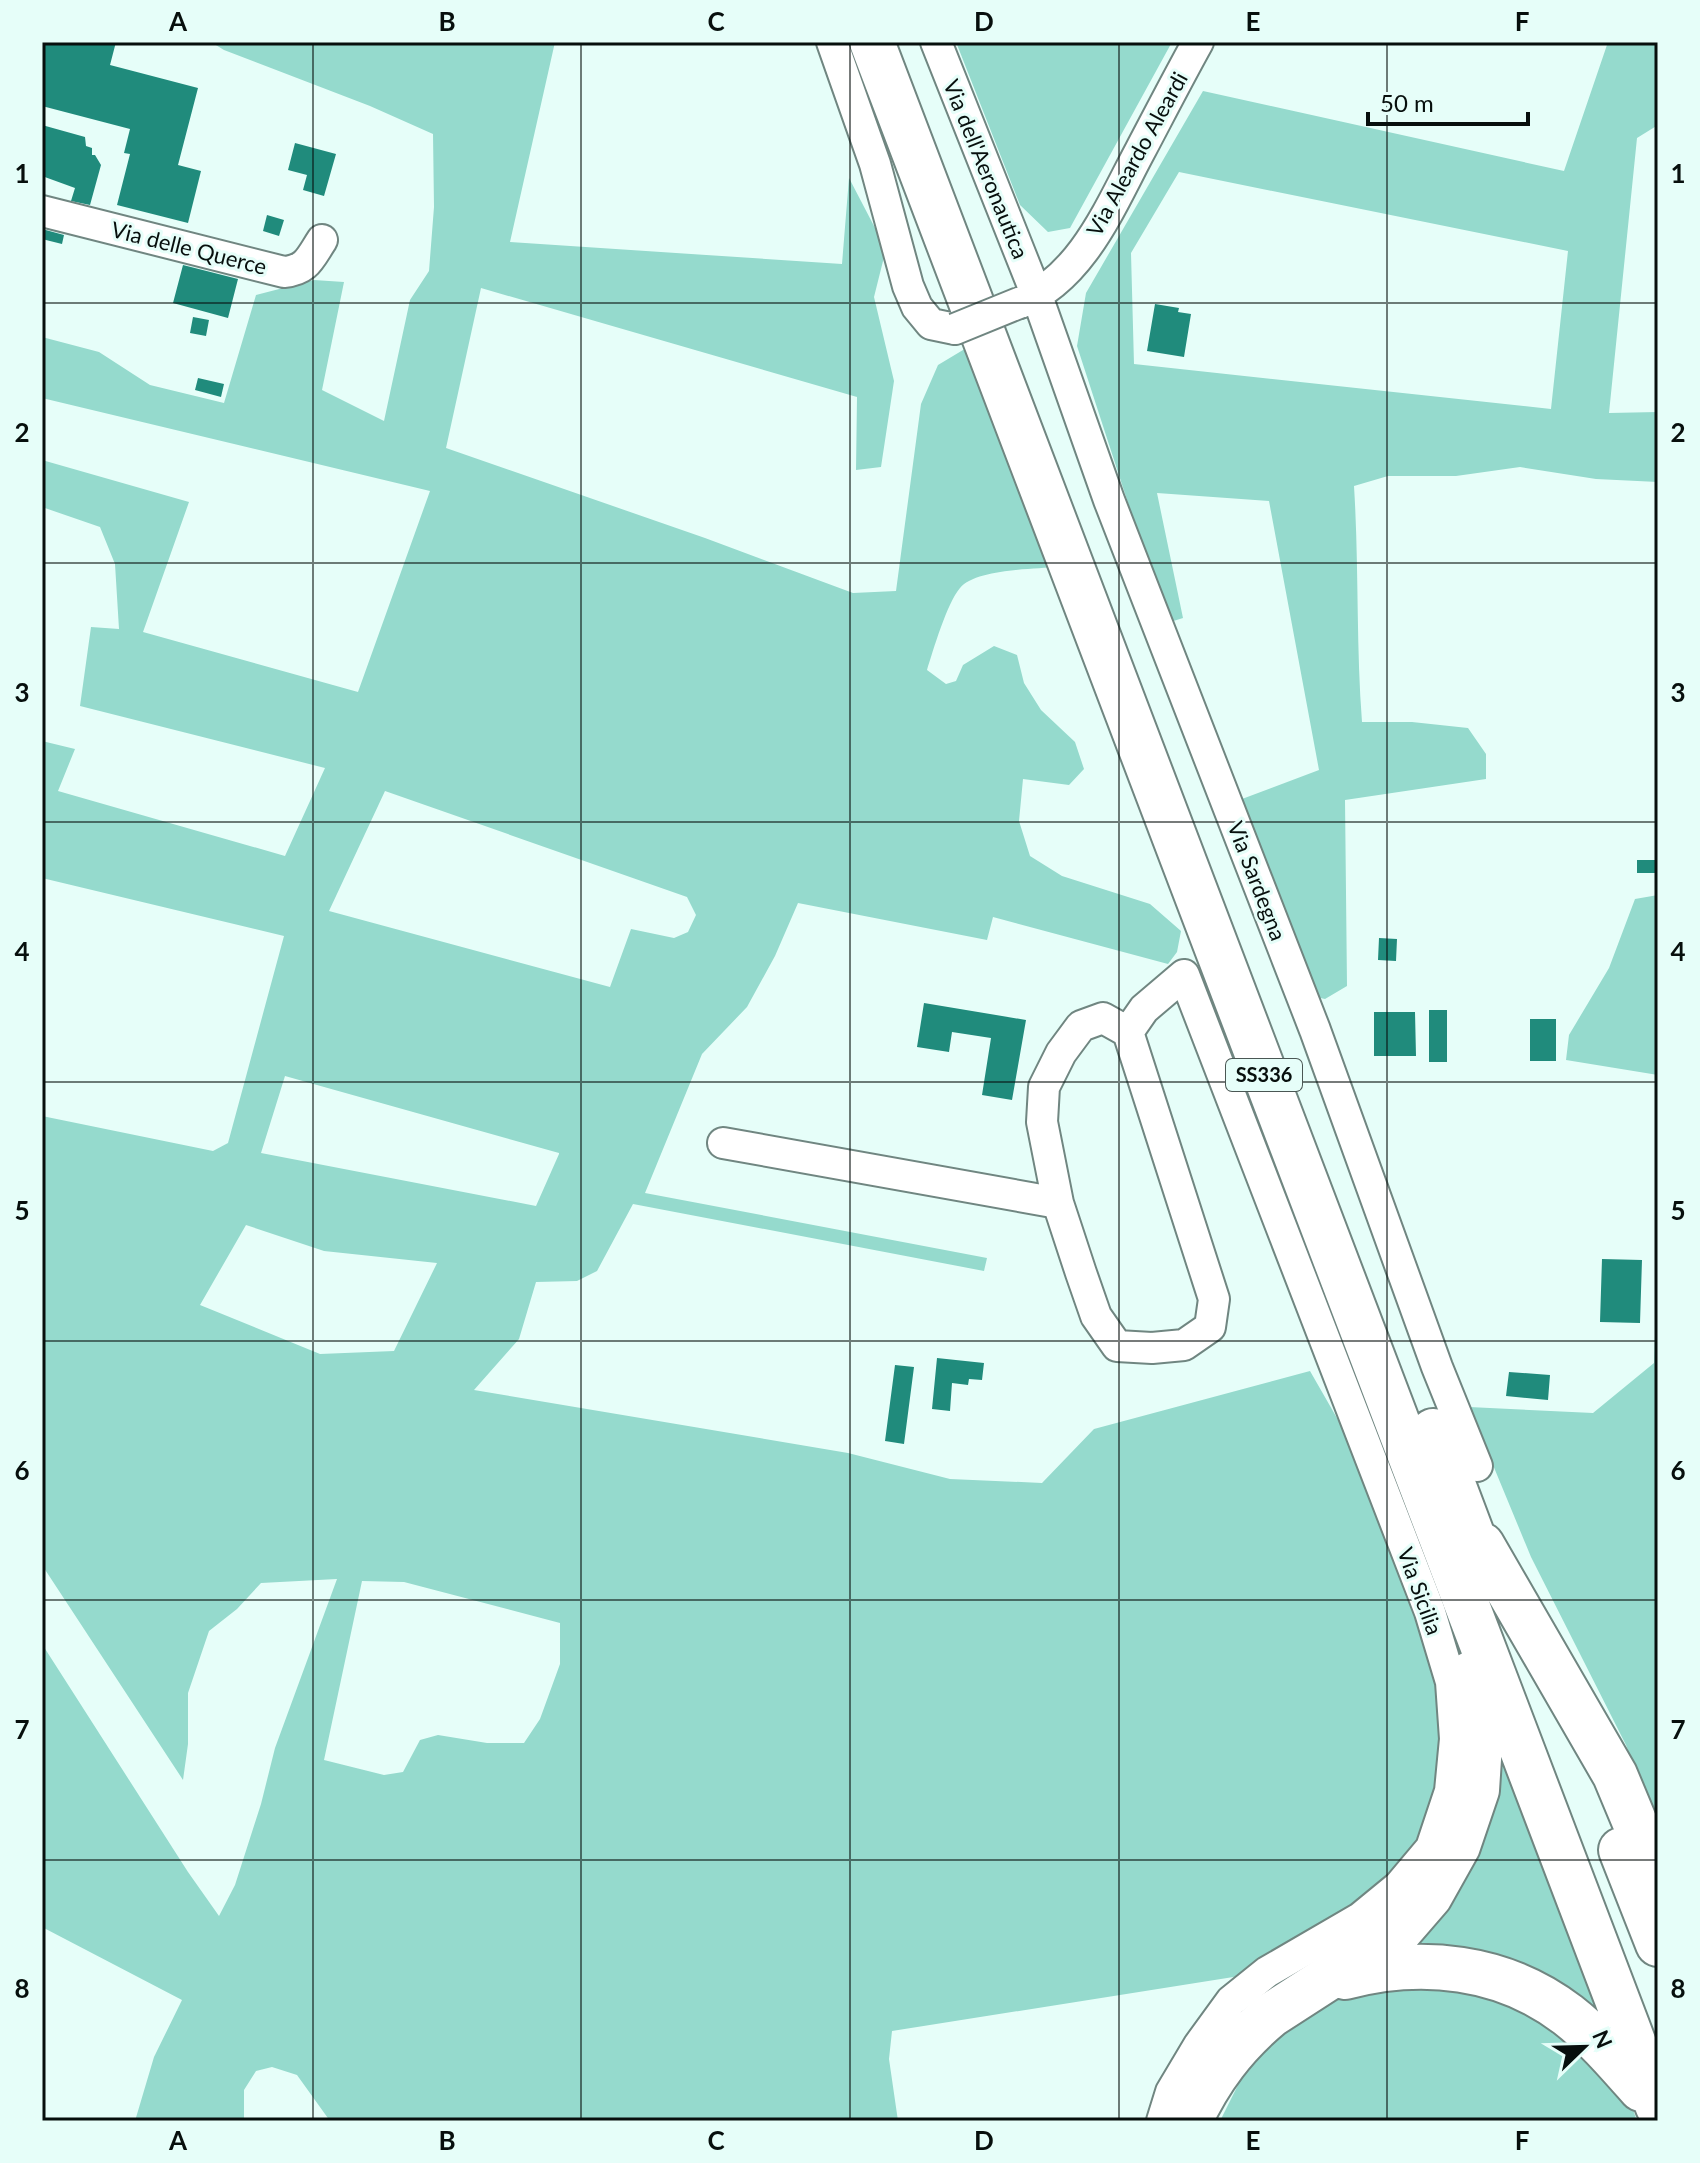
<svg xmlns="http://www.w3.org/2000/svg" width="1700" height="2163" font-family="Lato,sans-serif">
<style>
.green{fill:#95dacd;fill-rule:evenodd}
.building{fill:#208b7c}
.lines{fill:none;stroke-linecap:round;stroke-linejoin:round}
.minor-casing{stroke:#708681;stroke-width:34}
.highway-casing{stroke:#708681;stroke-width:48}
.minor{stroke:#fff;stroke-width:30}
.highway{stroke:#fff;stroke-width:44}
.minor-bridge-casing{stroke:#708681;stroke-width:34;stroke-linecap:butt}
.minor-bridge{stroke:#fff;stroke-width:30}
.grid{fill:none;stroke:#070f0d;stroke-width:2;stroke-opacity:0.55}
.labels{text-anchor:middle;stroke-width:6;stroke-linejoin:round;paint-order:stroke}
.shield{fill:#e6fef9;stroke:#4a5754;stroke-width:2}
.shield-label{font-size:20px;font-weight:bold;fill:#070f0d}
.street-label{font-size:22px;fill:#070f0d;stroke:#e6fef9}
.neatline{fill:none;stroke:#070f0d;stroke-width:3}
.grid-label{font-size:26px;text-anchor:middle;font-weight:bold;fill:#070f0d}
</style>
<rect width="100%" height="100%" fill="#e6fef9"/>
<path class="green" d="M 211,42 L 555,42 L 510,242 L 842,264 L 849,178 L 886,249 L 874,297 L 894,381 L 881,467 L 856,470 L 857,397 L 481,288 L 446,448 L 705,538 L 853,593 L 896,591 L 921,404 L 938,365 L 968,347 L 1057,567 C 1034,569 975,569 960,588 C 947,603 933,651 927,670 L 946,684 L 956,681 L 963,665 L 994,646 L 1017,655 L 1024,683 L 1041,710 L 1075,742 L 1084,769 L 1069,785 L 1023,779 L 1019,821 L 1030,856 L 1062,876 L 1150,904 L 1181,931 L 1177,952 L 1168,964 L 993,917 L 987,940 L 798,903 L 775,956 L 747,1007 L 702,1054 L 645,1193 L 987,1258 L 984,1271 L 633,1204 L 597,1271 L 577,1281 L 536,1282 L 519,1339 L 474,1390 L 848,1453 L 950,1479 L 1042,1483 L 1094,1429 L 1310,1371 L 1357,1453 L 1437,1675 L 1442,1712 L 1437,1791 L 1413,1847 L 1387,1882 L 1354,1910 L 1246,1975 L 892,2031 L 889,2059 L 898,2121 L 330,2121 L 297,2075 L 272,2067 L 256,2071 L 244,2090 L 244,2121 L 135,2121 L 154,2057 L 182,2000 L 42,1927 L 42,1644 L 188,1872 L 219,1916 L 235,1885 L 261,1804 L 275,1748 L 337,1579 L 261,1583 L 237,1609 L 209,1631 L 188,1693 L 188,1744 L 183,1780 L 42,1565 L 42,1116 L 213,1151 L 228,1143 L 284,936 L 42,878 L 42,741 L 75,749 L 58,791 L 285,856 L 325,768 L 80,706 L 91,627 L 119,629 L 115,564 L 100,527 L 42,507 L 42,460 L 189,502 L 143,632 L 358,692 L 430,491 L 42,398 L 42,337 L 99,352 L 150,385 L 224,403 L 256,295 L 314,280 L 344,282 L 322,390 L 384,421 L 410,300 L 429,271 L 434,207 L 433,134 L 370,106 L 224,50 ZM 385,791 L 687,897 L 696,915 L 688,932 L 674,938 L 631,929 L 610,987 L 329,911 ZM 285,1076 L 559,1153 L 559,1154 L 536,1206 L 261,1153 ZM 246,1225 L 324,1251 L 437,1263 L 394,1351 L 320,1354 L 200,1305 ZM 362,1581 L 404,1582 L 560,1623 L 560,1664 L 540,1719 L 524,1743 L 487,1743 L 438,1735 L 420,1740 L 403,1772 L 384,1775 L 324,1760 Z
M 956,42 L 1172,42 L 1070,228 L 1048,232 L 1020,205 Z
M 1608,42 L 1658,42 L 1658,125 L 1637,138 L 1609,413 L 1658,412 L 1658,482 L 1596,479 L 1520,467 L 1456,476 L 1388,476 L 1354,486 C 1359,565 1356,643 1362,722 L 1412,722 L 1468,728 L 1486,754 L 1486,779 L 1345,800 L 1347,986 L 1325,999 L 1298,993 L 1226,805 L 1319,770 L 1269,501 L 1157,493 L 1183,618 L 1167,623 L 1077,346 L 1086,293 L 1203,91 L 1564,171 ZM 1179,172 L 1568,251 L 1551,409 L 1134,364 L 1131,253 Z
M 1658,895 L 1658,1075 L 1566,1060 L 1569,1035 L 1609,968 L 1635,899 Z
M 1658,1255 L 1658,1829 L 1626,1745 L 1531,1557 L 1469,1407 L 1593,1413 L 1654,1363 Z
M 1497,1737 L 1608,2027 L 1413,1953 Z
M 1463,1980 L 1560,2022 L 1631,2104 L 1637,2121 L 1220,2121 L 1250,2061 L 1299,2015 L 1359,1987 Z"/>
<path class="building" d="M 42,42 L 116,42 L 110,65 L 198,88 L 178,165 L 201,171 L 188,223 L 117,205 L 130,154 L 124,153 L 130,129 L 42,106 Z
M 42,125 L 85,137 L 86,146 L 92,148 L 92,155 L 95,155 L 101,165 L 90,205 L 71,201 L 75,188 L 42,176 Z
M 295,143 L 336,154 L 324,196 L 303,190 L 307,175 L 288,170 Z
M 267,215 L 284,220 L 279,236 L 263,231 Z
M 42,229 L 64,235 L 62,244 L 42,239 Z
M 183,265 L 238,279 L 228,318 L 173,303 Z
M 1155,304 L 1179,308 L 1178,312 L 1191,314 L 1184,357 L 1147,351 Z
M 193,317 L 209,320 L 206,336 L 190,333 Z
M 198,378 L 224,384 L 221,397 L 195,390 Z
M 1637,860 L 1658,860 L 1658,873 L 1637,873 Z
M 1379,938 L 1397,939 L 1396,961 L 1378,960 Z
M 924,1003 L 1026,1020 L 1012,1100 L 982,1095 L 991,1038 L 952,1032 L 949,1052 L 917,1047 Z
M 1429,1010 L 1447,1010 L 1447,1062 L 1429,1062 Z
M 1374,1012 L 1415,1012 L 1416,1056 L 1374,1056 Z
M 1530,1019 L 1556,1019 L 1556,1061 L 1530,1061 Z
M 1602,1259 L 1642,1260 L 1640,1323 L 1600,1322 Z
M 937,1358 L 984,1363 L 982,1380 L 969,1379 L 968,1385 L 952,1383 L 950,1411 L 932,1409 Z
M 895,1365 L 914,1367 L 904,1444 L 885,1441 Z
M 1509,1372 L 1550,1375 L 1548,1400 L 1506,1396 Z"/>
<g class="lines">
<defs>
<path id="minor" d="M 832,42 L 875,164 L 908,286 L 917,307 L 931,324 L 955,329
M 936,42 L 1037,296 L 1109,500 L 1315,1030 L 1437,1367 L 1477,1466
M 42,211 L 284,272 C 307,270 310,258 322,240
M 1020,303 C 1082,278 1110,207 1140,151 C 1159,115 1178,78 1198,42
M 1103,1018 L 1128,1032 L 1214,1299 L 1210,1327 L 1184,1345 L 1152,1348 L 1117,1346 L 1096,1316 L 1081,1273 L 1058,1203 L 1042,1122 L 1044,1087 L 1061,1053 L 1081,1026 Z
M 1128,1032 L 1144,1009 L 1184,975 L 1430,1612 L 1451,1682 L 1455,1739 L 1450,1791 L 1431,1848 L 1399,1886 L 1360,1918 L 1267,1972 L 1231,2001 L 1199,2045 L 1171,2092 L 1162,2121
M 723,1143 L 1058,1203"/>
<path id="highway" d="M 872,42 L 1658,2107
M 1433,1431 L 1488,1577
M 1482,1545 L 1615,1775 L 1658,1878
M 1621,1850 L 1658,1944
M 1345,1977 C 1421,1957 1503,1965 1568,2015 C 1595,2036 1618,2063 1641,2089
M 1190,2121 C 1210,2078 1235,2045 1271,2015 L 1398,1933 L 1430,1896 L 1458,1846 L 1477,1790 L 1481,1728 L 1470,1674"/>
</defs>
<use href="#minor" class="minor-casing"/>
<use href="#highway" class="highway-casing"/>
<use href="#minor" class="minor"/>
<use href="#highway" class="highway"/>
<defs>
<path id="minor-bridge" d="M 955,329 L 1019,303"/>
</defs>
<use href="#minor-bridge" class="minor-bridge-casing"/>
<use href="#minor-bridge" class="minor-bridge"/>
</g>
<path class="grid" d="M 313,42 L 313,2121M 581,42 L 581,2121M 850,42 L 850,2121M 1119,42 L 1119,2121M 1387,42 L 1387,2121M 42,303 L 1658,303M 42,563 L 1658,563M 42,822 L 1658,822M 42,1082 L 1658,1082M 42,1341 L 1658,1341M 42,1600 L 1658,1600M 42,1860 L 1658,1860"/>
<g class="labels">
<rect class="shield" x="1226" y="1059" width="76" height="32" rx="6"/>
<g class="shield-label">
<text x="1264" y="1082">SS336</text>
</g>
<g class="street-label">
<text transform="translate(1137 154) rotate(-61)" y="8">Via Aleardo Aleardi</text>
<text transform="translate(986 169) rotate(68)" y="8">Via dell'Aeronautica</text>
<text transform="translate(189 248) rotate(14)" y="8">Via delle Querce</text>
<text transform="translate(1257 881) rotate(69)" y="8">Via Sardegna</text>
<text transform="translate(1420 1591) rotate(70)" y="8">Via Sicilia</text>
</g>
</g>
<rect width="1700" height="2163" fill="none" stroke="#e6fef9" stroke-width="88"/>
<g transform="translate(1584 2047) rotate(67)" stroke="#e6fef9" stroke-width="6" paint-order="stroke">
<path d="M0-6L14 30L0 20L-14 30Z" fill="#070f0d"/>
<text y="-12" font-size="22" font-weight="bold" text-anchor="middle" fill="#070f0d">N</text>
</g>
<path d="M1368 112v12h160v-12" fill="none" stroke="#070f0d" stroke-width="4"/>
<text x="1380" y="112" font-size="24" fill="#070f0d" stroke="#e6fef9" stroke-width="6" paint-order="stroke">50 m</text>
<rect x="44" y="44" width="1612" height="2075" class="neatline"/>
<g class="grid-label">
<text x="178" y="31">A</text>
<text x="447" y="31">B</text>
<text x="716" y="31">C</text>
<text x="984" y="31">D</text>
<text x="1253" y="31">E</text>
<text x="1522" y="31">F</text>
<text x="22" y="183">1</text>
<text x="1678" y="183">1</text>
<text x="22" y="442">2</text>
<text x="1678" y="442">2</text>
<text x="22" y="702">3</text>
<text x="1678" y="702">3</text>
<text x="22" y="961">4</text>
<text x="1678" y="961">4</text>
<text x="22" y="1220">5</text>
<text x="1678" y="1220">5</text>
<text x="22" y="1480">6</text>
<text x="1678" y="1480">6</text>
<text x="22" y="1739">7</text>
<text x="1678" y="1739">7</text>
<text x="22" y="1998">8</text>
<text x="1678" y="1998">8</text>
<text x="178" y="2150">A</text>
<text x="447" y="2150">B</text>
<text x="716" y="2150">C</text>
<text x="984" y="2150">D</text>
<text x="1253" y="2150">E</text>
<text x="1522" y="2150">F</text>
</g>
</svg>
